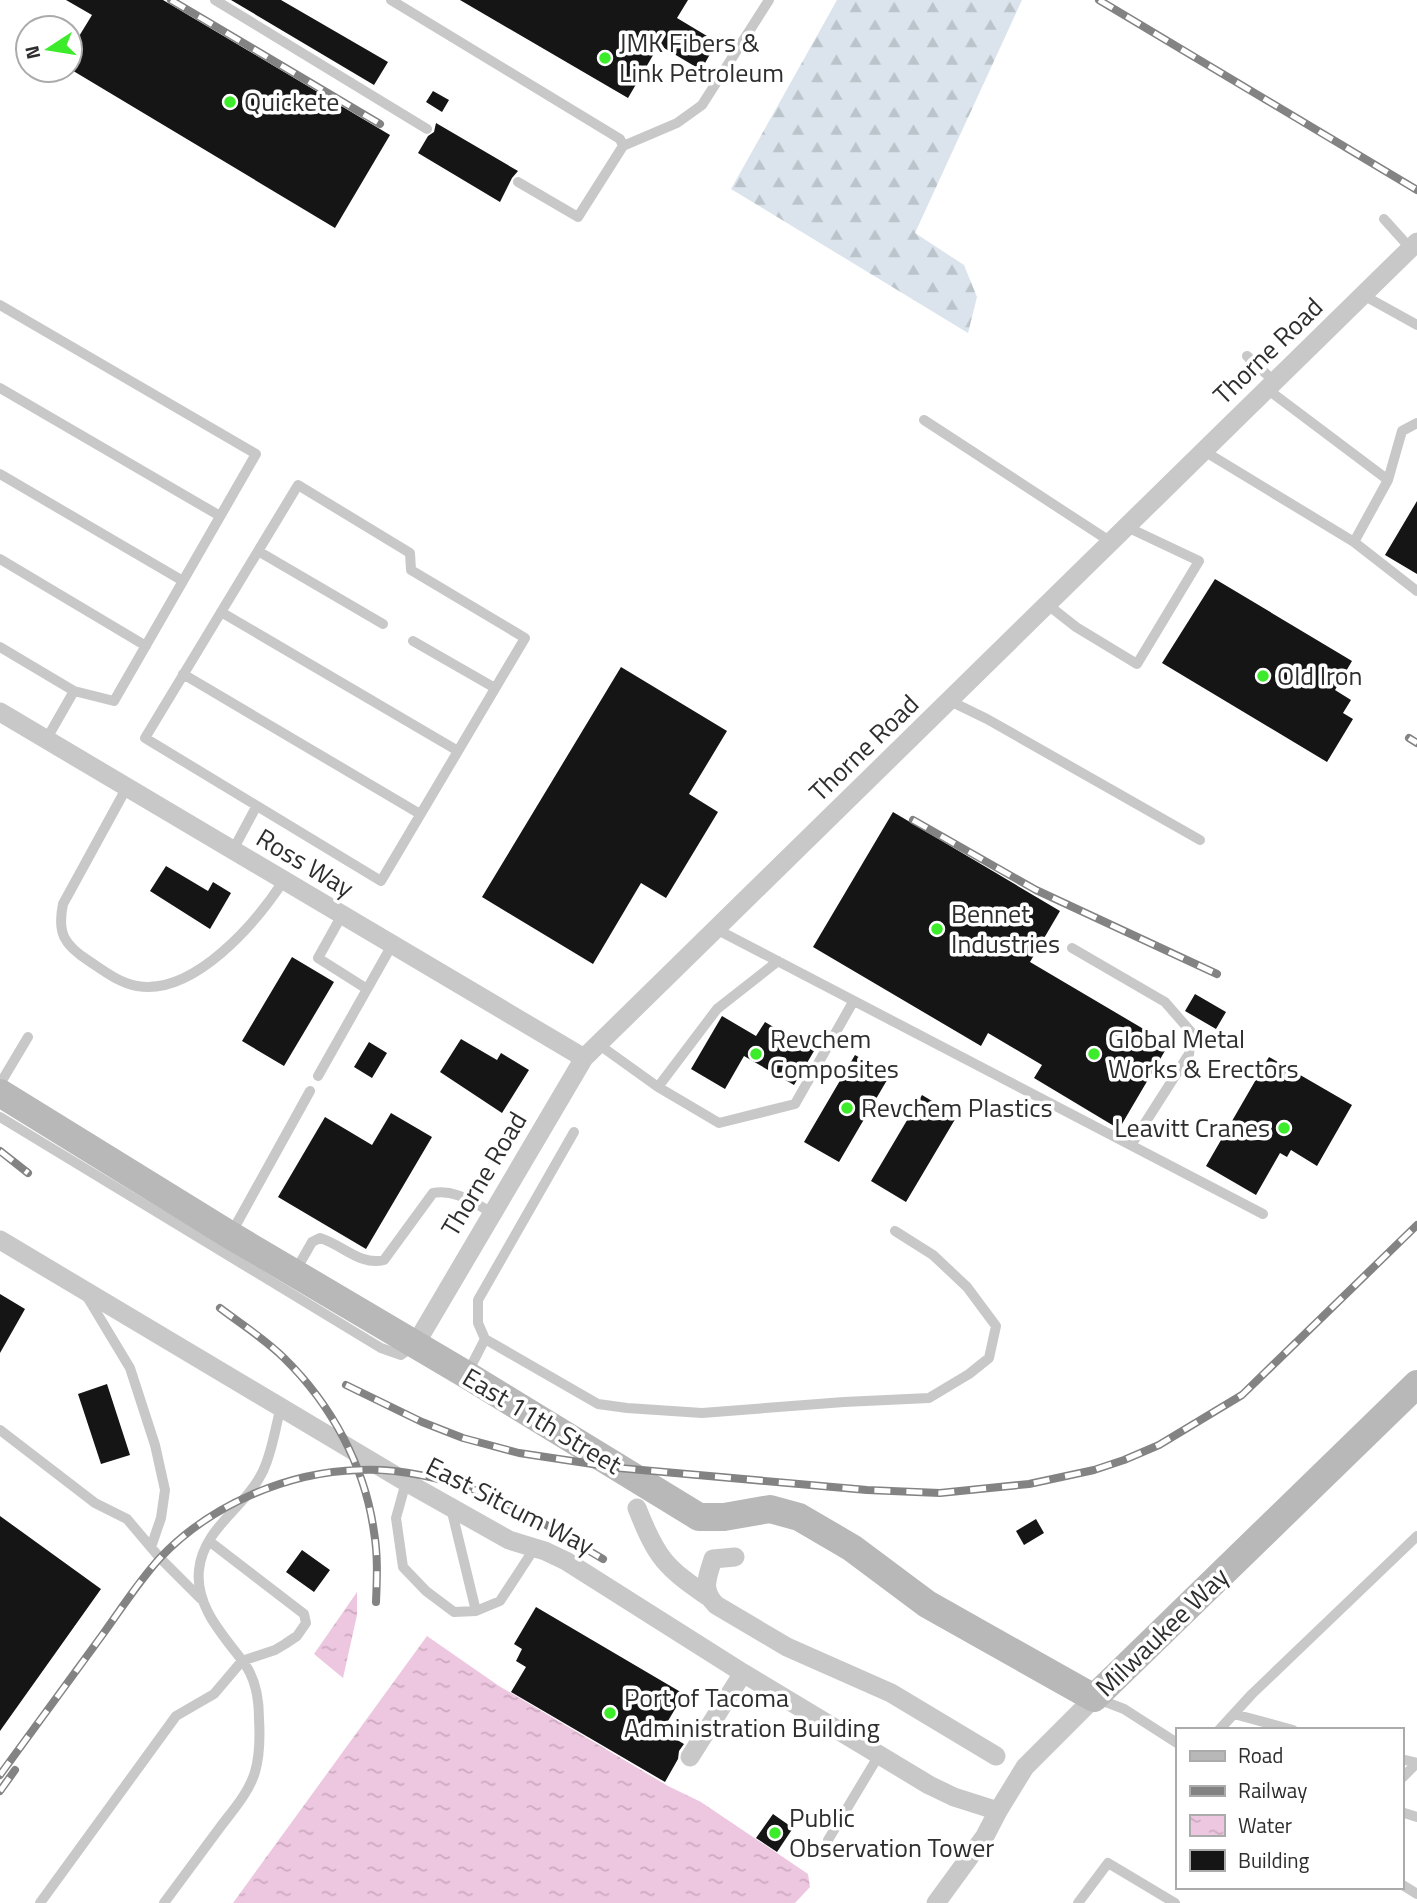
<svg xmlns="http://www.w3.org/2000/svg" width="1417" height="1903" font-family="'Titillium Web',sans-serif">
<style>
.forest{fill:url(#forest-firs)}
.water{fill:url(#water-ripples)}
.building{fill:#151515}
.lines{fill:none;stroke-linecap:round;stroke-linejoin:round}
.lane{stroke:#c8c8c8;stroke-width:10}
.street{stroke:#c8c8c8;stroke-width:19}
.secondary{stroke:#b8b8b8;stroke-width:28}
.rail-casing{stroke:#838383;stroke-width:8}
.rail{stroke:#fff;stroke-width:5;stroke-dasharray:16;stroke-linecap:butt}
.poi-dot{fill:#3ceb2a;stroke:#fff;stroke-width:2.5}
.labels{text-anchor:middle;stroke-width:7;stroke-linejoin:round;paint-order:stroke}
.poi-label{font-size:26px;fill:#2e2e2e;stroke:#fff;text-anchor:start}
.street-label{font-size:26px;fill:#2e2e2e;stroke:#fff}
</style>
<defs>
<pattern id="forest-firs" width="22" height="20" patternUnits="userSpaceOnUse" patternTransform="scale(1.75)"><rect width="22" height="20" fill="#dbe4ec"/><path d="M5 1l3.5 6h-7zM16 11l3.5 6h-7z" fill="#bcc4cb"/></pattern>
<pattern id="water-ripples" width="26" height="14" patternUnits="userSpaceOnUse" patternTransform="scale(1.75)"><rect width="26" height="14" fill="#edc6df"/><path d="M2 4q2-2 4 0t4 0M15 11q2-2 4 0t4 0" fill="none" stroke="#ccaac0"/></pattern>
</defs>
<rect width="100%" height="100%" fill="#fff"/>
<path class="forest" d="M 837,0 L 1022,0 L 915,233 L 964,265 L 977,297 L 968,333 L 731,189 Z"/>
<path class="water" d="M 357,1592 L 357,1615 L 343,1678 L 314,1654 Z
M 427,1636 L 499,1686 L 668,1786 L 701,1802 L 808,1874 L 810,1887 L 795,1903 L 233,1903 Z"/>
<path class="building" d="M 66,0 L 163,0 L 390,135 L 335,228 L 70,69 L 70,51 L 92,15 Z
M 231,0 L 281,0 L 388,62 L 374,85 Z
M 460,0 L 688,0 L 677,18 L 717,42 L 701,70 L 659,45 L 628,98 Z
M 433,91 L 449,100 L 442,112 L 426,102 Z
M 436,123 L 518,171 L 512,178 L 500,202 L 418,153 L 428,136 L 434,132 Z
M 1417,501 L 1417,574 L 1385,555 Z
M 1215,579 L 1352,661 L 1335,690 L 1351,700 L 1343,713 L 1353,719 L 1327,762 L 1162,663 Z
M 621,667 L 727,731 L 689,794 L 718,812 L 666,898 L 641,883 L 593,964 L 482,897 Z
M 893,812 L 1060,911 L 1030,962 L 1169,1044 L 1119,1129 L 1034,1078 L 1042,1065 L 988,1033 L 981,1046 L 813,947 Z
M 166,866 L 208,891 L 213,882 L 231,893 L 210,929 L 150,891 Z
M 292,957 L 334,982 L 284,1066 L 242,1041 Z
M 1195,994 L 1226,1012 L 1216,1029 L 1185,1011 Z
M 722,1016 L 756,1036 L 765,1022 L 814,1051 L 794,1085 L 744,1056 L 725,1089 L 691,1069 Z
M 461,1039 L 497,1060 L 501,1053 L 529,1070 L 502,1113 L 440,1072 Z
M 369,1042 L 387,1053 L 372,1078 L 354,1067 Z
M 855,1055 L 890,1075 L 839,1162 L 804,1142 Z
M 1269,1057 L 1352,1105 L 1317,1166 L 1291,1150 L 1287,1157 L 1280,1153 L 1256,1195 L 1206,1166 Z
M 922,1095 L 957,1116 L 906,1202 L 871,1181 Z
M 391,1113 L 432,1137 L 366,1249 L 278,1197 L 325,1117 L 372,1145 Z
M 0,1294 L 25,1309 L 0,1353 Z
M 107,1384 L 130,1455 L 101,1464 L 78,1394 Z
M 0,1516 L 101,1589 L 0,1731 Z
M 1036,1519 L 1044,1533 L 1024,1545 L 1016,1531 Z
M 302,1550 L 330,1570 L 314,1592 L 286,1572 Z
M 536,1607 L 684,1694 L 662,1731 L 684,1744 L 679,1751 L 678,1759 L 665,1782 L 511,1692 L 526,1667 L 516,1661 L 522,1649 L 514,1644 Z
M 773,1814 L 793,1828 L 777,1852 L 756,1838 Z"/>
<g class="lines">
<path class="lane" d="M 215,0 L 427,129
M 391,0 L 620,139 L 623,146
M 518,182 L 578,217 L 623,146 L 677,123 L 702,105 L 769,0
M 1384,219 L 1411,249
M 1363,295 L 1417,325
M 0,305 L 256,454 L 114,701 L 74,691 L 0,647
M 1247,356 L 1275,382
M 0,388 L 220,516
M 1267,389 L 1388,480
M 924,420 L 1111,542
M 1204,451 L 1354,542 L 1417,591
M 0,474 L 183,581
M 298,485 L 410,553 L 411,570 L 525,638 L 381,881 L 145,738 Z
M 1354,542 L 1388,480 L 1402,431 L 1417,423
M 258,551 L 383,624
M 0,559 L 146,646
M 1048,605 L 1076,627 L 1137,664 L 1199,561 L 1127,527
M 221,612 L 458,751
M 413,641 L 495,688
M 183,674 L 420,814
M 950,701 L 987,719 L 1200,840
M 46,740 L 74,691
M 127,787 L 63,904 C 57,933 64,945 89,961 C 104,971 119,983 137,986 C 194,996 256,923 284,880
M 233,850 L 256,807
M 342,915 L 318,958 L 367,989
M 716,929 L 1263,1214
M 1072,948 L 1165,1002 L 1192,1033 L 1189,1054 L 1131,1145
M 778,961 L 717,1009 L 658,1087 L 719,1123 L 795,1104 L 853,1002
M 598,1044 L 658,1087
M 318,1076 L 392,945
M 0,1084 L 28,1037
M 0,1117 L 381,1348 L 401,1355 L 412,1347
M 232,1232 L 310,1091
M 296,1270 L 312,1242 L 320,1238 C 343,1245 360,1266 384,1260 L 433,1193 C 455,1189 472,1202 491,1212
M 86,1295 L 130,1368 L 155,1445 L 165,1490 L 161,1518 L 151,1547
M 485,1339 L 478,1323 L 478,1300 L 574,1132
M 468,1372 L 485,1339 L 598,1404 L 627,1408 L 702,1413 L 844,1402 L 929,1398 L 969,1374 L 989,1358 L 996,1326 L 967,1287 L 933,1255 L 895,1231
M 0,1430 L 95,1503 L 127,1519 L 160,1558 L 201,1599
M 406,1482 L 396,1518 L 403,1567 L 426,1591 L 454,1612 L 476,1611 L 500,1601 L 534,1549
M 451,1508 L 476,1611
M 1098,1699 L 1124,1709 L 1177,1743
M 1234,1714 L 1293,1730
M 1219,1730 L 1252,1694 L 1417,1536
M 1401,1759 L 1417,1763
M 1401,1779 L 1417,1763
M 1401,1812 L 1417,1817
M 828,1840 L 879,1755
M 1401,1884 L 1417,1894
M 40,1903 L 176,1716 L 214,1694 L 242,1661 L 275,1650 L 285,1644 L 297,1636 L 306,1623 L 304,1614 L 209,1541
M 164,1903 C 183,1877 202,1852 221,1826 C 234,1809 249,1792 255,1772 C 260,1755 260,1736 259,1719 C 259,1699 256,1679 244,1663 C 224,1636 195,1607 199,1570 C 203,1528 245,1508 262,1473 C 272,1454 275,1428 281,1407
M 1078,1903 L 1108,1863 L 1175,1903"/>
<path class="street" d="M 0,712 L 584,1058
M 0,1240 L 406,1482 L 509,1540 L 545,1551 L 566,1561 L 743,1673 L 929,1785 L 954,1797 L 998,1811
M 415,1345 L 584,1058 L 1417,242
M 637,1508 C 657,1559 665,1567 710,1598
M 735,1557 L 713,1559 C 707,1578 701,1590 716,1605 L 787,1647 L 891,1693 L 996,1756
M 690,1757 L 743,1673
M 936,1903 L 985,1836 L 998,1811 L 1025,1767 L 1094,1698"/>
<path class="secondary" d="M 0,1093 L 230,1235 L 467,1375 L 699,1517 L 724,1517 L 770,1509 L 799,1517 L 852,1548 L 927,1604 L 1094,1698 L 1417,1384"/>
<defs>
<path id="rail" d="M 171,0 L 380,124
M 1099,0 L 1417,190
M 1409,738 L 1417,743
M 913,820 L 1036,890 L 1217,974
M 0,1151 L 28,1173
M 220,1308 C 241,1324 265,1339 284,1358 C 331,1404 365,1466 374,1532 C 378,1555 377,1579 376,1602
M 346,1385 L 422,1422 L 463,1438 L 519,1453 L 619,1468 L 867,1490 L 940,1493 L 1029,1484 L 1094,1470 L 1124,1460 L 1159,1445 L 1242,1395 L 1417,1225
M 0,1775 C 34,1728 69,1681 103,1634 C 121,1609 139,1581 160,1558 C 210,1505 287,1472 359,1470 C 398,1468 441,1478 478,1491 C 522,1507 563,1536 603,1559
M 0,1791 L 15,1770"/>
</defs>
<use href="#rail" class="rail-casing"/>
<use href="#rail" class="rail"/>
</g>
<g class="poi-dot">
<circle cx="605" cy="58" r="7"/>
<circle cx="230" cy="102" r="7"/>
<circle cx="1263" cy="676" r="7"/>
<circle cx="937" cy="929" r="7"/>
<circle cx="756" cy="1054" r="7"/>
<circle cx="1094" cy="1054" r="7"/>
<circle cx="847" cy="1108" r="7"/>
<circle cx="1284" cy="1128" r="7"/>
<circle cx="610" cy="1713" r="7"/>
<circle cx="775" cy="1833" r="7"/>
</g>
<g class="labels">
<g class="poi-label">
<text x="619" y="52">JMK Fibers &amp;<tspan x="619" dy="30">Link Petroleum</tspan></text>
<text x="244" y="111">Quickete</text>
<text x="1277" y="685">Old Iron</text>
<text x="951" y="923">Bennet<tspan x="951" dy="30">Industries</tspan></text>
<text x="770" y="1048">Revchem<tspan x="770" dy="30">Composites</tspan></text>
<text x="1108" y="1048">Global Metal<tspan x="1108" dy="30">Works &amp; Erectors</tspan></text>
<text x="861" y="1117">Revchem Plastics</text>
<text x="1270" y="1137" text-anchor="end">Leavitt Cranes</text>
<text x="624" y="1707">Port of Tacoma<tspan x="624" dy="30">Administration Building</tspan></text>
<text x="789" y="1827">Public<tspan x="789" dy="30">Observation Tower</tspan></text>
</g>
<g class="street-label">
<text transform="translate(1268 351) rotate(-44)" y="9">Thorne Road</text>
<text transform="translate(864 748) rotate(-44)" y="9">Thorne Road</text>
<text transform="translate(305 863) rotate(31)" y="9">Ross Way</text>
<text transform="translate(484 1174) rotate(-59)" y="9">Thorne Road</text>
<text transform="translate(542 1421) rotate(31)" y="9">East 11th Street</text>
<text transform="translate(510 1506) rotate(27)" y="9">East Sitcum Way</text>
<text transform="translate(1162 1632) rotate(-44)" y="9">Milwaukee Way</text>
</g>
</g>
<rect x="1176" y="1728" width="228" height="161" fill="#ffffff" stroke="#ababab" stroke-width="2"/>
<rect x="1190" y="1751" width="35" height="10" fill="#b8b8b8" stroke="#ababab" stroke-width="2"/>
<text x="1238" y="1763" font-size="21" fill="#2e2e2e">Road</text>
<rect x="1190" y="1786" width="35" height="10" fill="#838383" stroke="#ababab" stroke-width="2"/>
<text x="1238" y="1798" font-size="21" fill="#2e2e2e">Railway</text>
<rect x="1190" y="1815" width="35" height="21" fill="url(#water-ripples)" stroke="#ababab" stroke-width="2"/>
<text x="1238" y="1833" font-size="21" fill="#2e2e2e">Water</text>
<rect x="1190" y="1850" width="35" height="21" fill="#151515" stroke="#ababab" stroke-width="2"/>
<text x="1238" y="1868" font-size="21" fill="#2e2e2e">Building</text>
<g transform="translate(49 49) rotate(258)"><circle r="33" fill="#ffffff" stroke="#ababab" stroke-width="2"/>
<path d="M0-5L12 26L0 18L-12 26Z" fill="#3ceb2a"/>
<text y="-10" font-size="19" font-weight="bold" text-anchor="middle" fill="#2e2e2e">N</text>
</g>
</svg>
